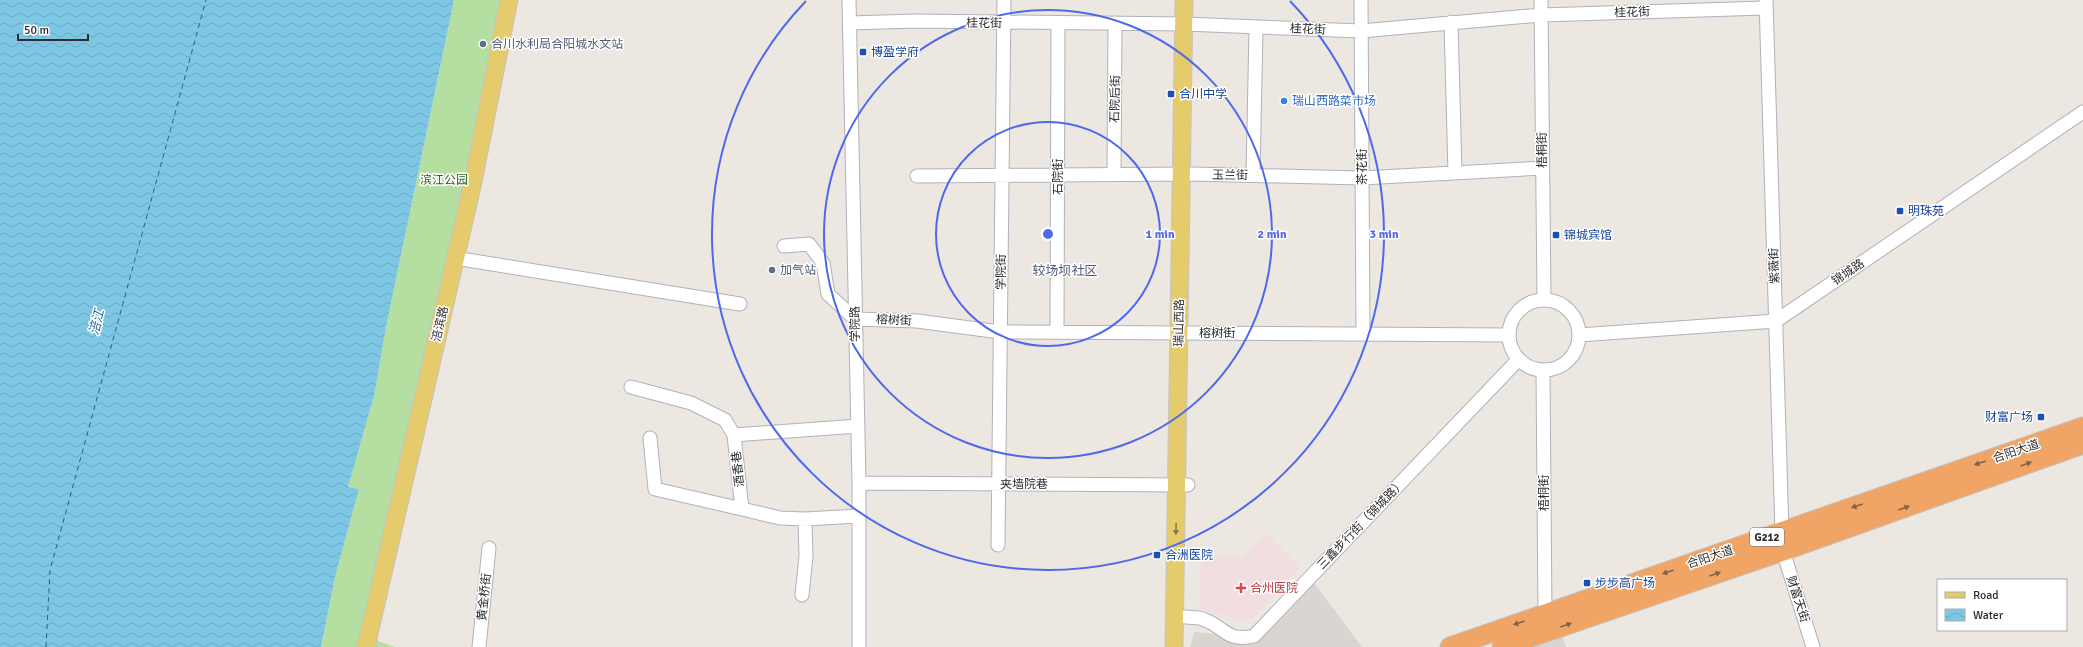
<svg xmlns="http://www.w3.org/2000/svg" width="2083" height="647" font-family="Signika,'Noto Sans SC',sans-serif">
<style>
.medical{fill:#f2dedf}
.grass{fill:#b5dea1}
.plaza{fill:#d9d6d2}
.water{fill:url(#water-waves)}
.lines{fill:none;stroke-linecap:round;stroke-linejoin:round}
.ferry{stroke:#1a6792;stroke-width:1;stroke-dasharray:5 4;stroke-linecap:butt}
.minor-casing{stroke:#b0b1bb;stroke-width:15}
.major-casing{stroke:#c4c4c4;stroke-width:19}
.highway-casing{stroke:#c4c4c4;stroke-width:21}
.minor{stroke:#fff;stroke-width:13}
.major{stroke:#e5cb6c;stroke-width:17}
.highway{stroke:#f0a567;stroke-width:19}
.oneway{fill:#846247}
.oneway2{fill:#887c4c}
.ring{fill:none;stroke:#4f69ea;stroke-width:2}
.service-dot{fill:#5c6f8a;stroke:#fff;stroke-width:1.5}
.transit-dot{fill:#1a4fb4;stroke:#fff;stroke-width:1.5}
.shop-dot{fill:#3f7fe0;stroke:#fff;stroke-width:1.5}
.health-dot{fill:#e0444e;stroke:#fff;stroke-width:1.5}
.labels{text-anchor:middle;stroke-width:3;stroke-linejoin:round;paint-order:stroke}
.shield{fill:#fff;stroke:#6b6b6b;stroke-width:1}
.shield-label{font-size:11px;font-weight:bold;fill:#2c2c2c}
.street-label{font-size:12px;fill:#2c2c2c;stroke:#fff}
.service-label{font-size:12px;fill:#4e5e75;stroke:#fff;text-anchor:start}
.transit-label{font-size:12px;fill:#164399;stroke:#fff;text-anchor:start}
.shop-label{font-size:12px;fill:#366cbe;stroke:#fff;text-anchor:start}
.park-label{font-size:12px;fill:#2e6421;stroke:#fff}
.health-label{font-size:12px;fill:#be3a42;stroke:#fff;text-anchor:start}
.neighbourhood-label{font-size:13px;fill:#505779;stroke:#fff}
.water-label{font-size:13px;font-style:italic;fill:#1a6792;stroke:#fff}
.centre{fill:#4f69ea;stroke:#fff;stroke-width:2}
.ring-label{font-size:12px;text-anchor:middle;font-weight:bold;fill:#4f69ea;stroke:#fff;stroke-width:3;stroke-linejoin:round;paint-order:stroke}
</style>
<defs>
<pattern id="water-waves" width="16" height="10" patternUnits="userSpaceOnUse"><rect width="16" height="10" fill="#7dc7e5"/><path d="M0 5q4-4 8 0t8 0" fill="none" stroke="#6cabc5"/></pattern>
</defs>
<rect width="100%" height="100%" fill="#ece7e0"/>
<path class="medical" d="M 1266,533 L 1300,567 L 1254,618 L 1242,621 L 1200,609 L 1201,558 L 1243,557 Z"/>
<path class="grass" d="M 454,0 L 509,0 L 369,638 L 395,647 L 321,647 L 335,577 L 359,489 L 348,487 L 374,396 L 386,327 Z"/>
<path class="plaza" d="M 1310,577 L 1362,647 L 1190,647 L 1194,632 L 1230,635 L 1241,639 Z
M 1561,632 L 1566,647 L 1518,647 Z"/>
<path class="water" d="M 0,0 L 454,0 L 386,327 L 374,396 L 348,487 L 359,489 L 335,577 L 321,647 L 0,647 Z"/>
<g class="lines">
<path class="ferry" d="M 46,647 L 50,570 L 206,0"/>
<defs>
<path id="minor" d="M 849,0 L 859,483 L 859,647
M 1361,0 L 1363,334
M 1541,0 L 1544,299
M 1766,0 L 1782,532
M 1451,22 L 1455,173
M 850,23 L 916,21 L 1184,24 L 1361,31 L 1541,15 L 1766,8
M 1114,174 L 1115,23
M 1253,175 L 1256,28
M 917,176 L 1192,174 L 1362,178 L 1542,168
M 784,246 L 809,244 L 823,263 L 828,294 L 855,319 L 917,321 L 1000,332 L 1508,335
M 455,258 L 740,304
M1509 335a35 35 0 1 1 70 0a35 35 0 1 1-70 0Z
M 1057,332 L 1058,23
M 1579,335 L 1776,321 L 2083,112
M 1543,371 L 1545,615
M 631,387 L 691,403 L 725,420 L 734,435
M 858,426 L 734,435 L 742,509 L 780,518 L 805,519 L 859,516
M 650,438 L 655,489 L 742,509
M 859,483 L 1188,485
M 998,545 L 1004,0
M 1783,551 L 1813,647
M 802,595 L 806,556 L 805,519
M 1186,617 C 1192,618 1200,617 1205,620 C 1226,628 1226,642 1254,636 L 1518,360
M 479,647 L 489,548"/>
<path id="major" d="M 366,647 L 473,182 L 509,0
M 1174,647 L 1184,0"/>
<path id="highway" d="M 1450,647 L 2083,427
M 1502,647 L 1783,551 L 2083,444"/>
</defs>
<use href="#minor" class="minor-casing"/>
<use href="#major" class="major-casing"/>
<use href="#highway" class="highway-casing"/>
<use href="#minor" class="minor"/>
<use href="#major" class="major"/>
<use href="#highway" class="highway"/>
</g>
<defs><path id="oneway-solid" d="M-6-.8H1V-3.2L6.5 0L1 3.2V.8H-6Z"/></defs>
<g class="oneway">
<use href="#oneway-solid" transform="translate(1980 463) rotate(161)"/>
<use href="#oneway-solid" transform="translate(2026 464) rotate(-20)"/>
<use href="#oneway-solid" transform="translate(1857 506) rotate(161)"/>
<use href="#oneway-solid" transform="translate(1904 508) rotate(-20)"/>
<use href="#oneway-solid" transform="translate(1668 572) rotate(161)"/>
<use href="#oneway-solid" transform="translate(1715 574) rotate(-19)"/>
<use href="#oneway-solid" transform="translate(1519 623) rotate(161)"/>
<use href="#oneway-solid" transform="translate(1566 625) rotate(-19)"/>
</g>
<use class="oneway2" href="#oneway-solid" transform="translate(1176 529) rotate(91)"/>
<g class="ring">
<circle cx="1048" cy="234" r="112"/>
<circle cx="1048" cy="234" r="224"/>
<path d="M1290 1A336 336 0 1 1 806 1"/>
</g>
<g class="service-dot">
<circle cx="483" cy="44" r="4"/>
<circle cx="772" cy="270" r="4"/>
</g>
<g class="transit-dot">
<rect x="859" y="48" width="8" height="8" rx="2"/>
<rect x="1167" y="90" width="8" height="8" rx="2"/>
<rect x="1896" y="207" width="8" height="8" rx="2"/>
<rect x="1552" y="231" width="8" height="8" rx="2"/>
<rect x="2037" y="413" width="8" height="8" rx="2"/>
<rect x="1153" y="551" width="8" height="8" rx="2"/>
<rect x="1583" y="579" width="8" height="8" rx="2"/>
</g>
<circle class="shop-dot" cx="1284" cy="101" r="4"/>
<path class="health-dot" d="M1239 582h4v4h4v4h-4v4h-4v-4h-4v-4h4z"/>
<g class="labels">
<rect class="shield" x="1750" y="528" width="34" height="18" rx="3"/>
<g class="shield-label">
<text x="1767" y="541">G212</text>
</g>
<g class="street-label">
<text transform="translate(1632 12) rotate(-2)" y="4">桂花街</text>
<text transform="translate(984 23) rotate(1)" y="4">桂花街</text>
<text transform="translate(1308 29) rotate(2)" y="4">桂花街</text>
<text transform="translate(1115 99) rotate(-89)" y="4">石院后街</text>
<text transform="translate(1542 150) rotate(-91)" y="4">梧桐街</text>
<text transform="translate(1362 167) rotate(-90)" y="4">茶花街</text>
<text transform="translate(1230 175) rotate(1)" y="4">玉兰街</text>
<text transform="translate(1058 177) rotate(-90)" y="4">石院街</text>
<text transform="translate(1774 266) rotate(-92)" y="4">紫薇街</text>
<text transform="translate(1001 272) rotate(-89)" y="4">学院街</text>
<text transform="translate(1848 272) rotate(-34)" y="4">锦城路</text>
<text transform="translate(894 320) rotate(2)" y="4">榕树街</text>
<text transform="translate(1179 323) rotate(-89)" y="4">瑞山西路</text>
<text transform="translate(440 324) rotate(-77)" y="4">涪滨路</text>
<text transform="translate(855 324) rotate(-91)" y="4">学院路</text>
<text x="1217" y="337">榕树街</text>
<text transform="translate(2016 451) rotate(-19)" y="4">合阳大道</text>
<text transform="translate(738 469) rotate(-96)" y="4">酒香巷</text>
<text x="1024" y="488">夹墙院巷</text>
<text transform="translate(1544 493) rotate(-90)" y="4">梧桐街</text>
<text transform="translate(1361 524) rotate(-46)" y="4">三鑫步行街（锦城路）</text>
<text transform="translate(1710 557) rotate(-19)" y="4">合阳大道</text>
<text transform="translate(484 597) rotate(-84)" y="4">黄金桥街</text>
<text transform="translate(1798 599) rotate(72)" y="4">财富天街</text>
</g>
<g class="service-label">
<text x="491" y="48">合川水利局合阳城水文站</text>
<text x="780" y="274">加气站</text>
</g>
<g class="transit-label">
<text x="871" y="56">博盈学府</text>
<text x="1179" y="98">合川中学</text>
<text x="1908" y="215">明珠苑</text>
<text x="1564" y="239">锦城宾馆</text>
<text x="2033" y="421" text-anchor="end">财富广场</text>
<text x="1165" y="559">合洲医院</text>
<text x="1595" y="587">步步高广场</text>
</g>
<g class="shop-label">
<text x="1292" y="105">瑞山西路菜市场</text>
</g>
<g class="park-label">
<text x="444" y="184">滨江公园</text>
</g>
<g class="health-label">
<text x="1250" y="592">合州医院</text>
</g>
<g class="neighbourhood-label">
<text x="1065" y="275">较场坝社区</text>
</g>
<g class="water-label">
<text transform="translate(96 322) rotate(-76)" y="5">涪江</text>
</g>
</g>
<circle cx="1048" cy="234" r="6" class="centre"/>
<g class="ring-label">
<text x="1160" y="238">1 min</text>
<text x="1272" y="238">2 min</text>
<text x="1384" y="238">3 min</text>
</g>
<rect x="1937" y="579" width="130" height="52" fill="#ffffff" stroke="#ababab"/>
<rect x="1945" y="592" width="20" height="6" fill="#e5cb6c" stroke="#ababab"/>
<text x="1973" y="599" font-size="12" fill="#2c2c2c">Road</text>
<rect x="1945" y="609" width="20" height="12" fill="url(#water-waves)" stroke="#ababab"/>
<text x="1973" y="619" font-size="12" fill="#2c2c2c">Water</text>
<path d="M18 34v6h70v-6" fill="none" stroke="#2c2c2c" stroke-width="2"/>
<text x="24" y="34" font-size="12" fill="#2c2c2c" stroke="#ffffff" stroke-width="3" paint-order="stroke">50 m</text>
</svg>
